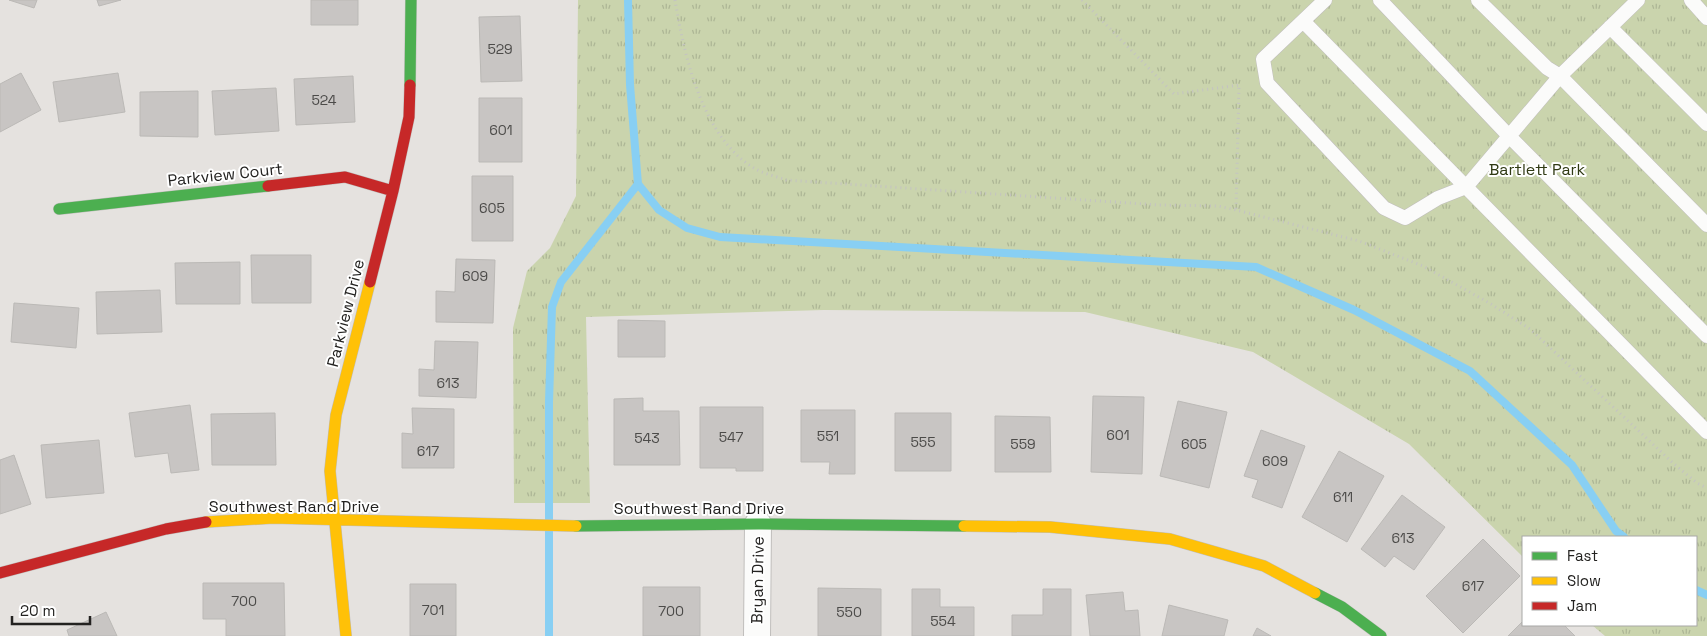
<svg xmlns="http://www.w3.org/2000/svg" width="1707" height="636" font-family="'Space Grotesk',sans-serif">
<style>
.grass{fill:url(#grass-tufts)}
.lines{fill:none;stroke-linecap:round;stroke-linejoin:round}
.stream{stroke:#88cff3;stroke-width:8}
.building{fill:#c8c5c3;stroke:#bbb9b6}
.lane-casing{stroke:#c0bebc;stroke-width:15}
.street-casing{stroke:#c0bebc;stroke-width:28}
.fast-casing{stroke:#c0bebc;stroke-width:12}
.slow-casing{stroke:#c0bebc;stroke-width:12}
.jam-casing{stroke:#c0bebc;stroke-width:12}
.path{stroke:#c4c3c2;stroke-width:3;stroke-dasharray:1 4;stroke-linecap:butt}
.lane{stroke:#fbfbfa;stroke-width:14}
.street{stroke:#fbfbfa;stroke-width:26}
.fast{stroke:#4caf50;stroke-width:11}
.slow{stroke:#ffc107;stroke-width:11}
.jam{stroke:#c62828;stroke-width:11}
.labels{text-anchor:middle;stroke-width:4;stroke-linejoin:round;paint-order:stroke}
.number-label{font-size:14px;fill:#4c4b49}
.park-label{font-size:16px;fill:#303a14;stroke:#fff}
.street-label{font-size:16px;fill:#232220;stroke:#fff}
</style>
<defs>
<pattern id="grass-tufts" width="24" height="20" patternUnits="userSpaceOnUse" patternTransform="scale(1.25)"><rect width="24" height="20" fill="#cad4ad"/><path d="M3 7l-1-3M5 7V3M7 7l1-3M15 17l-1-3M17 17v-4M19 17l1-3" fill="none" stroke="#adb695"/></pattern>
</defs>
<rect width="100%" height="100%" fill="#e5e2df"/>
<path class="grass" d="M 578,0 L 1707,0 L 1707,636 L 1605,636 L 1592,625 L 1696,625 L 1696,537 L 1523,537 L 1523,557 L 1409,444 L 1253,352 L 1085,312 L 824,310 L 586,317 L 590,503 L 514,503 L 513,328 L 527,271 L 550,248 L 576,196 Z"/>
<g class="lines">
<path class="stream" d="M 628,0 L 630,85 L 638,184 L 659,210 L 687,228 L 720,237 L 1256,267 L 1354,310 L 1470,371 L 1572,465 L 1616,531 L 1624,537
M 1696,590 L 1707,595
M 549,636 L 549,402 L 552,307 L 561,282 L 638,184"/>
</g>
<path class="building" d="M 9,0 L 37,0 L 34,8 Z
M 97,0 L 121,0 L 99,6 Z
M 311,0 L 358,0 L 358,25 L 311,25 Z
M 520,16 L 522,81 L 481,82 L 479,17 Z
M 21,73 L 41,110 L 0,132 L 0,84 Z
M 118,73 L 125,112 L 59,122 L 53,82 Z
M 353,76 L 355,122 L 296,125 L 294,79 Z
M 276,88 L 279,131 L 215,135 L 212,91 Z
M 198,91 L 198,137 L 140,136 L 140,92 Z
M 479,98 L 522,98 L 522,162 L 479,162 Z
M 472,176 L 513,176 L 513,241 L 472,241 Z
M 251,255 L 311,255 L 311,303 L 252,303 Z
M 456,259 L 495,260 L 493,323 L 436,322 L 436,291 L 455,292 Z
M 240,262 L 240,304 L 176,304 L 175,263 Z
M 160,290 L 162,332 L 97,334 L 96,292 Z
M 14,303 L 79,308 L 76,348 L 11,342 Z
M 618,320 L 665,321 L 665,357 L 618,357 Z
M 435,341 L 478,342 L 476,398 L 419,396 L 419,369 L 434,370 Z
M 1093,396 L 1144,397 L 1142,474 L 1091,472 Z
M 643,398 L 643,411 L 679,411 L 680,465 L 614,465 L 614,399 Z
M 1178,401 L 1227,412 L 1209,488 L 1160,476 Z
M 190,405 L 199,470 L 171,473 L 168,453 L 135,457 L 129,413 Z
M 700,407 L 763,407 L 763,471 L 736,471 L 736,468 L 700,468 Z
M 412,408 L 454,409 L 454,468 L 402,468 L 402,433 L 413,434 Z
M 801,410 L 855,410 L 855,474 L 829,474 L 830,462 L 801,462 Z
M 275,413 L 276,465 L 212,465 L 211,414 Z
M 895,413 L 951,413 L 951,471 L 895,471 Z
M 995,416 L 1050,417 L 1051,472 L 995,472 Z
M 1261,430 L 1305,446 L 1282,508 L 1252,497 L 1258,480 L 1244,476 Z
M 99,440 L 104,493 L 46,498 L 41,445 Z
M 1339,451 L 1384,476 L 1347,542 L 1302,517 Z
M 14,455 L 31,504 L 0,514 L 0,460 Z
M 1402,495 L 1445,527 L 1414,570 L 1394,556 L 1385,567 L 1361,549 Z
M 1483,539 L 1520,576 L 1463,633 L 1426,596 Z
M 203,583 L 284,583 L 285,636 L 226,636 L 226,619 L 203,619 Z
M 410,584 L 456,584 L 456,636 L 410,636 Z
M 643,587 L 700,587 L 700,636 L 643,636 Z
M 818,588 L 881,589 L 881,636 L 818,636 Z
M 912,589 L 940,589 L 940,607 L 974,607 L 974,636 L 912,636 Z
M 1043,589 L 1071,589 L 1071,636 L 1012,636 L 1012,615 L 1043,615 Z
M 1123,592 L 1125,611 L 1138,610 L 1140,636 L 1090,636 L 1086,595 Z
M 1169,605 L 1228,620 L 1224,636 L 1162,636 Z
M 106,612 L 117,636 L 69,636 L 67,630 Z
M 1523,621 L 1523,625 L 1564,625 L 1575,636 L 1508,636 Z
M 1257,628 L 1271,636 L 1253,636 Z"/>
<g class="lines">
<defs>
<path id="lane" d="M 1325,0 L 1263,59 L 1267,83 L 1384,208 L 1405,218 L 1438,198 L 1466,187 L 1707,432
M 1380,0 L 1509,136 L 1707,336
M 1478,0 L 1547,68 L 1560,76 L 1638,0
M 1691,0 L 1707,18
M 1303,21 L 1466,187 L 1560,76 L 1707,225
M 1610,27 L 1707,124"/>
<path id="street" d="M 757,636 L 758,524"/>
<path id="fast" d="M 410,85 L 411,0
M 59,209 L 268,186
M 576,526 L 758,524 L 964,526
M 1315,593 L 1342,607 L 1381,636"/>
<path id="slow" d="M 206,522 L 273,518 L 576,526
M 964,526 L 1050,527 L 1170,539 L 1264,566 L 1315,593
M 346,636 L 330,471 L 336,415 L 370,282"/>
<path id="jam" d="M 268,186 L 345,177 L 393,191
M 370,282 L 393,191 L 409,117 L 410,85
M 0,573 L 166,529 L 206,522"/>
</defs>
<use href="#lane" class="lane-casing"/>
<use href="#street" class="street-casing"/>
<use href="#fast" class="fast-casing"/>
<use href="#slow" class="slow-casing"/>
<use href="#jam" class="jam-casing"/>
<path class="path" d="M 675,0 C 684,55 702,137 754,168 C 763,174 776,176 786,180 L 1159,205 L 1218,206 L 1236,210 L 1359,241 L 1423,266 L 1491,304 L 1530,329 L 1674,464 L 1697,483 L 1707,488
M 1082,0 L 1174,94 L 1239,85 L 1236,210"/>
<use href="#lane" class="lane"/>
<use href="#street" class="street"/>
<use href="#fast" class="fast"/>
<use href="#slow" class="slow"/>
<use href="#jam" class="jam"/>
</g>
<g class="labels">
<g class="number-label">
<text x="500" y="54">529</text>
<text x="324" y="105">524</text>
<text x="501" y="135">601</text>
<text x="492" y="213">605</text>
<text x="475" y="281">609</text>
<text x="448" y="388">613</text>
<text x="1118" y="440">601</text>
<text x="828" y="441">551</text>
<text x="731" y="442">547</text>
<text x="647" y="443">543</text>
<text x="923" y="447">555</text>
<text x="1023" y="449">559</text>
<text x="1194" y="449">605</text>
<text x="428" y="456">617</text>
<text x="1275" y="466">609</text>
<text x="1343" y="502">611</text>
<text x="1403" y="543">613</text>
<text x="1473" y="591">617</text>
<text x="244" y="606">700</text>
<text x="433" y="615">701</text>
<text x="671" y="616">700</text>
<text x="849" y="617">550</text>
<text x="943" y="626">554</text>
</g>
<g class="park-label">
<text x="1537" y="175">Bartlett Park</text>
</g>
<g class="street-label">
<text transform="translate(225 174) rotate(-6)" y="6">Parkview Court</text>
<text transform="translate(345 313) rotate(-76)" y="6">Parkview Drive</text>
<text x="294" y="512">Southwest Rand Drive</text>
<text x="699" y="514">Southwest Rand Drive</text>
<text transform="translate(757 580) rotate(-89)" y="6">Bryan Drive</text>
</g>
</g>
<rect x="1522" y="536" width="175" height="90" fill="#ffffff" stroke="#a7a7a6"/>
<rect x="1532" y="552" width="25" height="8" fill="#4caf50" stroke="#a7a7a6"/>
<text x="1567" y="561" font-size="15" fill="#232220">Fast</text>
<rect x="1532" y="577" width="25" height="8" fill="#ffc107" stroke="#a7a7a6"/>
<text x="1567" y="586" font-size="15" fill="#232220">Slow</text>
<rect x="1532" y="602" width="25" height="8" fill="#c62828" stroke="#a7a7a6"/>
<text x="1567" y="611" font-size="15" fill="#232220">Jam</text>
<path d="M12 616v8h78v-8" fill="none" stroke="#232220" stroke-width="2.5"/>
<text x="20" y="616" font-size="15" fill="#232220" stroke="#ffffff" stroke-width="4" paint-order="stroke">20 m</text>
</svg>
